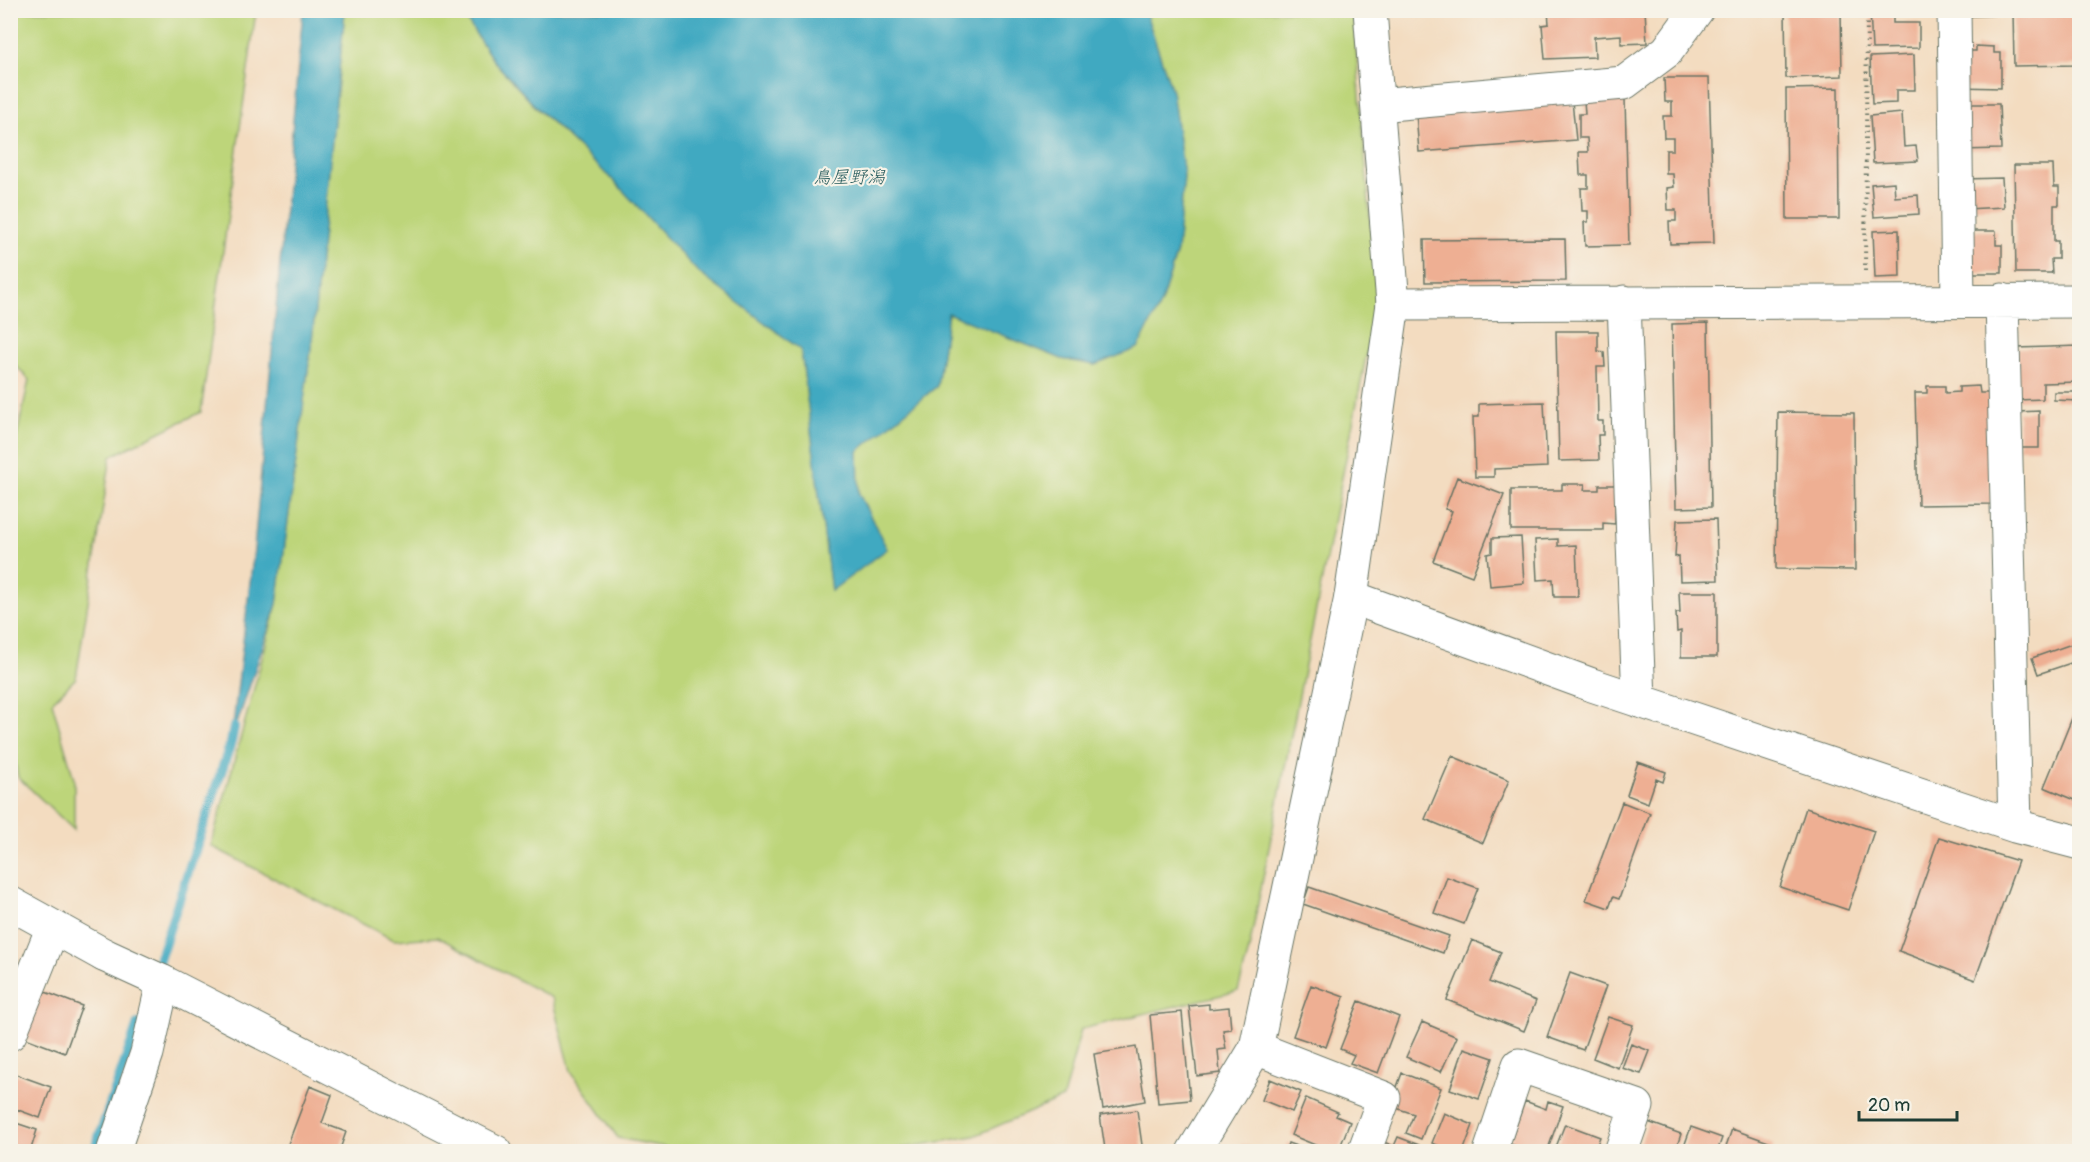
<svg xmlns="http://www.w3.org/2000/svg" width="2090" height="1162" font-family="Pangolin,'Klee One',sans-serif">
<style>
.green{fill:#bdd57a;stroke:#6e8957;stroke-width:1.5}
.water{fill:#41a9c1;stroke:#30737a;stroke-width:1.5}
.lines{fill:none;stroke-linecap:round;stroke-linejoin:round}
.stream{stroke:#41a9c1;stroke-width:10}
.building{fill:#eeaf93}
.minor-casing{stroke:#697565;stroke-width:35}
.tertiary-casing{stroke:#697565;stroke-width:35}
.path{stroke:#697565;stroke-width:4;stroke-dasharray:1.5 4.5;stroke-linecap:butt}
.minor{stroke:#fff;stroke-width:33}
.tertiary{stroke:#fff;stroke-width:33}
.labels{text-anchor:middle;stroke-width:4.5;stroke-linejoin:round;paint-order:stroke}
.water-label{font-size:18px;font-style:italic;fill:#295d5e;stroke:#f7f3e8}
</style>
<rect width="100%" height="100%" fill="#f7f3e8"/>
<filter id="ink" filterUnits="userSpaceOnUse"><feTurbulence type="fractalNoise" baseFrequency=".0167" numOctaves="2"/><feDisplacementMap in="SourceGraphic" scale="12" xChannelSelector="R" yChannelSelector="G"/><feConvolveMatrix kernelMatrix="1 2 1 2 8 2 1 2 1" color-interpolation-filters="sRGB"/></filter>
<filter id="wash" filterUnits="userSpaceOnUse"><feTurbulence type="fractalNoise" baseFrequency=".008" numOctaves="4" result="noise"/><feDisplacementMap in="SourceGraphic" scale="24" xChannelSelector="R" yChannelSelector="G"/><feGaussianBlur stdDeviation="1.35" result="paint"/><feColorMatrix in="noise" values="0 0 0 0 0 0 0 0 0 0 0 0 0 0 0 0 0 1.4 0 .05"/><feComposite in="paint" operator="in"/></filter>
<g filter="url(#wash)">
<rect width="100%" height="100%" fill="#f3dcc0"/>
<path class="green" d="M 10,11 L 256,11 L 201,412 L 111,456 L 76,678 L 52,702 L 74,779 L 74,830 L 18,777 L 11,742 L 10,468 L 29,380 L 10,359 Z
M 345,11 L 461,11 L 493,60 L 536,108 L 617,184 L 699,273 L 801,350 L 831,590 L 887,549 L 859,494 L 858,451 L 937,386 L 948,313 L 1062,359 L 1095,365 L 1138,348 L 1161,303 L 1177,251 L 1184,176 L 1172,91 L 1145,11 L 1353,11 L 1377,301 L 1248,954 L 1238,991 L 1081,1029 L 1063,1098 L 974,1136 L 886,1151 L 685,1151 L 618,1138 L 571,1071 L 552,998 L 438,937 L 394,940 L 211,846 L 277,604 L 312,340 Z"/>
<path class="water" d="M 303,11 L 345,11 L 312,340 L 277,604 L 231,742 L 254,549 Z
M 461,11 L 1145,11 L 1172,91 L 1184,176 L 1177,251 L 1161,303 L 1138,348 L 1095,365 L 1062,359 L 948,313 L 937,386 L 858,451 L 859,494 L 887,549 L 831,591 L 801,350 L 699,273 L 617,184 L 537,108 L 493,60 Z"/>
<g class="lines">
<path class="stream" d="M 154,975 L 231,742 L 234,727
M 94,1152 L 138,1024"/>
</g>
<g id="blocks">
<path class="building" d="M 1548,10 L 1645,10 L 1647,43 L 1621,44 L 1621,35 L 1594,37 L 1595,57 L 1545,59 L 1542,25 L 1549,24 Z
M 1785,10 L 1841,10 L 1842,76 L 1786,78 Z
M 1870,10 L 1893,10 L 1893,23 L 1919,23 L 1919,48 L 1872,49 Z
M 1957,10 L 2001,10 L 2001,15 L 1958,17 Z
M 2013,10 L 2080,10 L 2080,65 L 2014,66 Z
M 1976,46 L 1994,47 L 1994,53 L 2001,53 L 2001,88 L 1958,87 L 1959,51 L 1976,51 Z
M 1914,55 L 1915,90 L 1896,90 L 1896,103 L 1872,104 L 1870,57 Z
M 1664,78 L 1709,78 L 1714,243 L 1670,244 L 1669,221 L 1676,221 L 1676,210 L 1668,210 L 1667,188 L 1674,187 L 1673,174 L 1666,174 L 1666,150 L 1673,150 L 1673,138 L 1664,138 L 1663,116 L 1672,116 L 1672,102 L 1665,102 Z
M 1838,88 L 1839,219 L 1787,219 L 1786,89 Z
M 1625,99 L 1629,245 L 1585,246 L 1584,222 L 1588,222 L 1588,211 L 1582,211 L 1581,188 L 1588,188 L 1588,175 L 1580,175 L 1579,152 L 1588,152 L 1587,138 L 1579,138 L 1579,114 L 1585,114 L 1584,100 Z
M 1572,101 L 1576,140 L 1419,152 L 1416,113 Z
M 1959,104 L 1999,104 L 2001,149 L 1960,150 Z
M 1902,113 L 1904,147 L 1916,146 L 1918,161 L 1873,163 L 1870,116 Z
M 2014,165 L 2053,165 L 2054,187 L 2059,187 L 2059,205 L 2054,205 L 2054,241 L 2058,241 L 2058,259 L 2051,259 L 2052,273 L 2016,273 Z
M 2002,178 L 2004,207 L 1966,209 L 1964,179 Z
M 1894,182 L 1895,197 L 1918,195 L 1919,214 L 1874,217 L 1871,184 Z
M 1899,230 L 1900,277 L 1875,278 L 1873,231 Z
M 1963,231 L 1996,231 L 1996,245 L 2002,245 L 2002,273 L 1963,273 Z
M 1565,239 L 1566,281 L 1425,282 L 1424,240 Z
M 1708,323 L 1711,507 L 1676,508 L 1672,324 Z
M 1556,331 L 1598,331 L 1598,351 L 1604,352 L 1605,367 L 1597,367 L 1598,421 L 1603,421 L 1603,435 L 1598,435 L 1599,460 L 1559,461 Z
M 2080,346 L 2080,382 L 2043,383 L 2043,399 L 2019,400 L 2017,348 Z
M 1927,386 L 1945,386 L 1945,393 L 1959,392 L 1959,387 L 1979,386 L 1980,393 L 1989,393 L 1991,504 L 1918,505 L 1915,393 L 1927,393 Z
M 2054,392 L 2080,392 L 2080,401 L 2054,400 Z
M 1544,402 L 1547,467 L 1494,469 L 1494,477 L 1475,477 L 1473,417 L 1479,417 L 1479,404 Z
M 2039,411 L 2039,448 L 2019,448 L 2018,412 Z
M 1778,412 L 1854,413 L 1855,570 L 1776,569 Z
M 1457,477 L 1504,495 L 1472,576 L 1433,561 L 1452,511 L 1445,509 Z
M 1562,484 L 1585,484 L 1584,490 L 1599,490 L 1599,485 L 1615,485 L 1615,524 L 1603,523 L 1603,530 L 1511,530 L 1511,490 L 1562,490 Z
M 1716,519 L 1718,580 L 1680,581 L 1679,556 L 1675,557 L 1677,520 Z
M 1521,537 L 1524,583 L 1490,586 L 1487,554 L 1492,553 L 1492,538 Z
M 1558,539 L 1558,546 L 1576,545 L 1578,597 L 1554,597 L 1553,579 L 1537,580 L 1535,540 Z
M 1679,592 L 1717,592 L 1717,657 L 1681,657 L 1681,631 L 1677,632 L 1676,613 L 1680,613 Z
M 2080,641 L 2080,660 L 2038,674 L 2032,658 Z
M 2079,701 L 2080,701 L 2080,802 L 2044,787 Z
M 1452,756 L 1509,780 L 1483,843 L 1425,819 Z
M 1638,762 L 1666,772 L 1663,782 L 1656,779 L 1648,803 L 1627,795 Z
M 1622,802 L 1650,813 L 1619,899 L 1613,897 L 1609,908 L 1586,900 Z
M 1806,808 L 1874,831 L 1848,910 L 1780,887 Z
M 1939,837 L 2018,861 L 1975,980 L 1899,951 Z
M 1447,877 L 1478,888 L 1464,924 L 1434,913 Z
M 1309,887 L 1449,936 L 1443,953 L 1303,904 Z
M 1472,940 L 1501,952 L 1489,982 L 1536,1001 L 1524,1031 L 1447,1000 Z
M 1570,973 L 1606,986 L 1583,1050 L 1547,1037 Z
M 1311,985 L 1344,997 L 1326,1047 L 1293,1036 Z
M 40,990 L 82,1006 L 65,1053 L 23,1037 Z
M 1359,1001 L 1399,1017 L 1378,1073 L 1350,1063 L 1354,1055 L 1340,1049 Z
M 1209,1004 L 1209,1009 L 1229,1007 L 1231,1029 L 1223,1030 L 1226,1049 L 1218,1050 L 1220,1073 L 1197,1076 L 1189,1006 Z
M 1182,1012 L 1190,1100 L 1158,1103 L 1150,1015 Z
M 1608,1017 L 1633,1025 L 1618,1068 L 1593,1058 Z
M 1422,1022 L 1457,1037 L 1441,1072 L 1406,1057 Z
M 1631,1044 L 1650,1051 L 1641,1074 L 1622,1068 Z
M 1136,1047 L 1145,1101 L 1103,1109 L 1094,1054 Z
M 1464,1048 L 1493,1058 L 1479,1099 L 1450,1089 Z
M 12,1073 L 51,1087 L 40,1118 L 10,1107 L 10,1078 Z
M 1402,1073 L 1441,1088 L 1421,1139 L 1406,1133 L 1414,1114 L 1390,1106 Z
M 1270,1079 L 1301,1092 L 1292,1112 L 1262,1100 Z
M 310,1086 L 332,1095 L 322,1123 L 346,1132 L 339,1152 L 285,1152 Z
M 1306,1098 L 1338,1112 L 1336,1116 L 1350,1122 L 1338,1152 L 1332,1152 L 1291,1135 Z
M 1525,1101 L 1546,1109 L 1548,1101 L 1563,1106 L 1547,1152 L 1532,1152 L 1510,1144 Z
M 1137,1110 L 1143,1152 L 1110,1152 L 1110,1149 L 1105,1149 L 1100,1115 Z
M 1444,1113 L 1473,1125 L 1463,1152 L 1455,1152 L 1432,1143 Z
M 10,1121 L 37,1130 L 30,1152 L 10,1152 Z
M 1648,1122 L 1681,1134 L 1675,1152 L 1637,1152 Z
M 1565,1124 L 1600,1137 L 1594,1152 L 1554,1152 Z
M 1691,1127 L 1722,1138 L 1717,1152 L 1682,1152 Z
M 1732,1129 L 1774,1144 L 1771,1152 L 1724,1152 Z
M 1398,1137 L 1419,1145 L 1416,1152 L 1376,1152 L 1381,1141 L 1394,1146 Z
M 1288,1143 L 1299,1147 L 1297,1152 L 1285,1152 Z
M 968,1144 L 969,1152 L 938,1152 L 937,1149 Z
M 1242,1144 L 1261,1151 L 1261,1152 L 1239,1152 Z"/>
</g>
</g>
<g filter="url(#ink)">
<use href="#blocks" fill-opacity="0" stroke="#697565" stroke-width="1.5"/>
<g class="lines">
<defs>
<path id="minor" d="M 1954,10 L 1958,301
M 1378,105 L 1624,83 L 1667,51 L 1697,10
M 2002,300 L 2015,826
M 1624,302 L 1639,701
M 1393,304 L 2080,301
M 1351,597 L 1592,685 L 2015,826 L 2080,843
M 104,955 L 163,982 L 147,1053 L 113,1152
M 10,1034 L 53,927
M 1256,1048 L 1384,1098 L 1364,1152
M 1490,1152 L 1519,1065 L 1637,1106 L 1621,1152"/>
<path id="tertiary" d="M 10,903 L 104,955
M 163,982 L 496,1152
M 1193,1152 L 1256,1048 L 1351,597 L 1393,304 L 1370,10"/>
</defs>
<use href="#minor" class="minor-casing"/>
<use href="#tertiary" class="tertiary-casing"/>
<path class="path" d="M 1865,271 L 1867,10"/>
<use href="#minor" class="minor"/>
<use href="#tertiary" class="tertiary"/>
</g>
</g>
<g class="labels">
<g class="water-label">
<text x="849" y="183">鳥屋野潟</text>
</g>
</g>
<rect width="2090" height="1162" fill="none" stroke="#f7f3e8" stroke-width="36"/>
<path d="M1859 1111v9h98v-9" fill="none" stroke="#1f3d34" stroke-width="3"/>
<text x="1868" y="1111" font-size="18" fill="#1f3d34" stroke="#f7f3e8" stroke-width="4.5" paint-order="stroke">20 m</text>
</svg>
